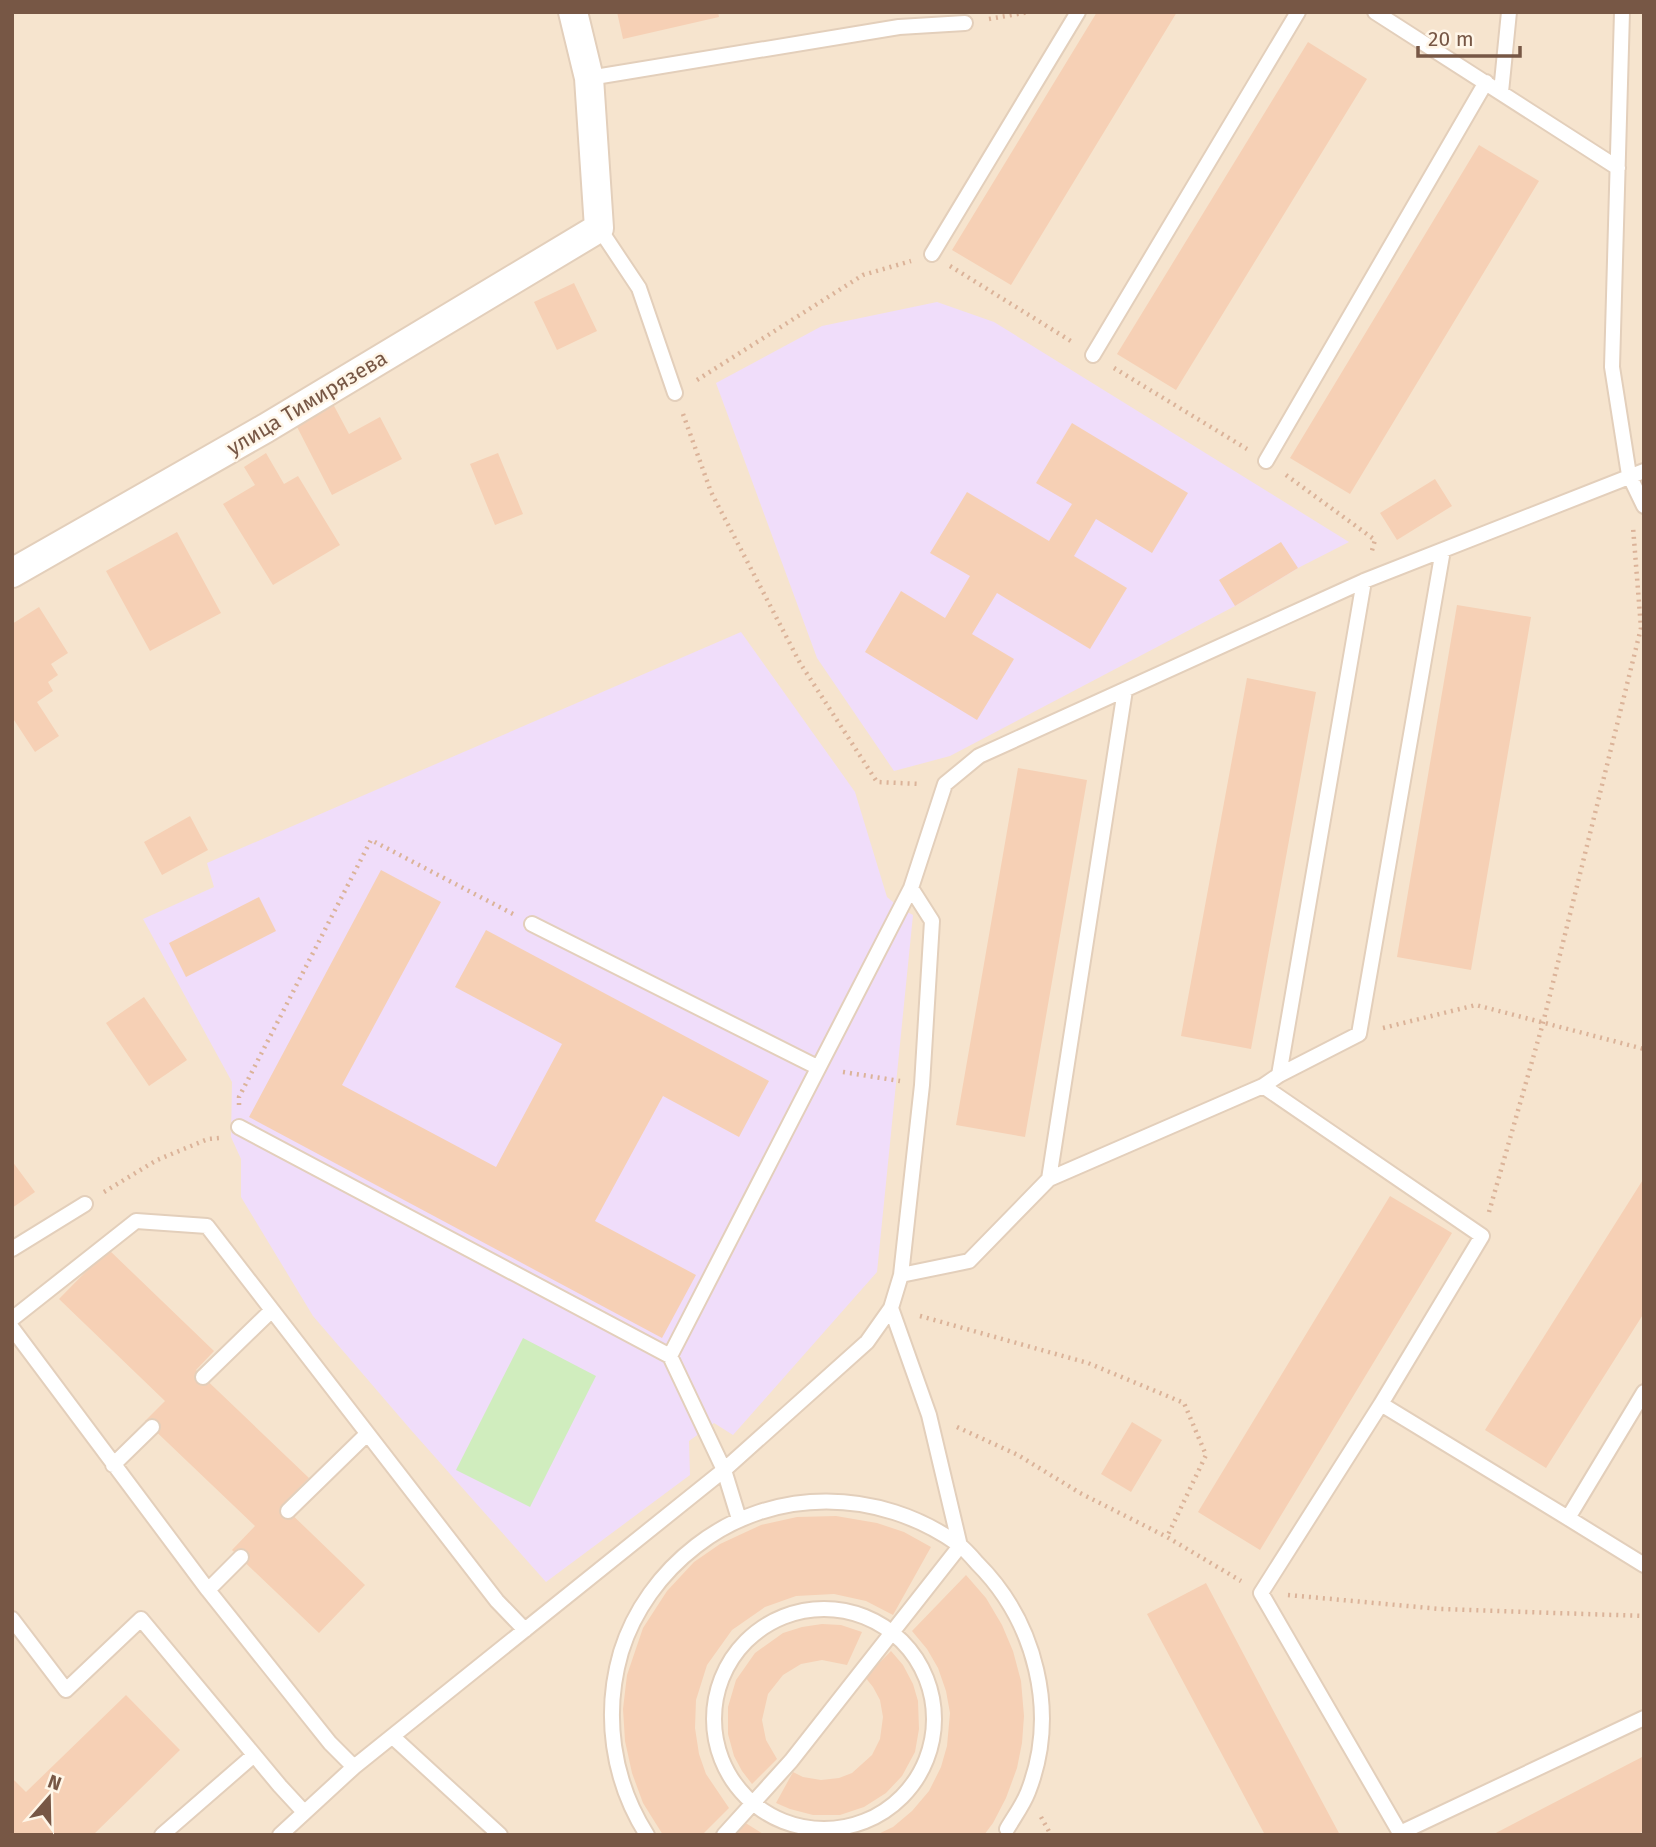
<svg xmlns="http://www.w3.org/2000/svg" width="1656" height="1847" font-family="'Fira Sans',sans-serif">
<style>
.residential{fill:#f6e4ce}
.education{fill:#f0ddfa}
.green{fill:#d0edbe}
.building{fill:#f6d0b5}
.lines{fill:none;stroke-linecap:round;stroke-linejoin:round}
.service-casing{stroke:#e3cfbb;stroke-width:18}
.minor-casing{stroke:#e3cfbb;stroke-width:32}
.path{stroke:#dbb399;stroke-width:4.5;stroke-dasharray:2 5;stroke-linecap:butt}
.service{stroke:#fff;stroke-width:14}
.minor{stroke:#fff;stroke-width:28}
.labels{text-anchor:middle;stroke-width:5;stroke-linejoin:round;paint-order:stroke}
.street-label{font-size:21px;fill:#775745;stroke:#fff6e8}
</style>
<rect width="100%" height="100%" fill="#fef3e0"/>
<path class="residential" d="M 12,12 L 1644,12 L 1644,1835 L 12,1835 Z"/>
<path class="education" d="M 937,302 L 994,322 L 1349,542 L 1298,568 L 1235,606 L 950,756 L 894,771 L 817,658 L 716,383 L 822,326 Z
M 741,632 L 855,792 L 887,897 L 900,908 L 913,915 L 877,1272 L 733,1435 L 714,1423 L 689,1441 L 690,1475 L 546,1582 L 411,1430 L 313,1316 L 241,1197 L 241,1159 L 231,1137 L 232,1082 L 143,919 L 214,887 L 207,863 Z"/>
<path class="green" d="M 523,1338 L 596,1376 L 530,1507 L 456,1470 Z"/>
<path class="building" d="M 617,12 L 718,12 L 719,17 L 623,39 Z
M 1097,12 L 1177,12 L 1011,285 L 952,250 Z
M 1308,42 L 1367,79 L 1176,390 L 1117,354 Z
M 1479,145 L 1539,181 L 1350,494 L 1290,458 Z
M 574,283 L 597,331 L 557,350 L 534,302 Z
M 333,404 L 349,434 L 380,417 L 402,459 L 332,495 L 295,423 Z
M 1072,423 L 1188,493 L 1152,553 L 1096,519 L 1074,556 L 1127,588 L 1090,649 L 997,593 L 972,634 L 1014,659 L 977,720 L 865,652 L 901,591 L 945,618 L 970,576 L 930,553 L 967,492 L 1049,541 L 1072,504 L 1036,483 Z
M 266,453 L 284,484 L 298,476 L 340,545 L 273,585 L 223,504 L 255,485 L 244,467 Z
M 498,453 L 523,514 L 495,525 L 470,464 Z
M 1435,479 L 1452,506 L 1397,540 L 1380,513 Z
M 177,532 L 221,613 L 150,651 L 106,571 Z
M 1281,542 L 1298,568 L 1235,606 L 1219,580 Z
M 1457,605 L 1531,617 L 1471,970 L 1397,957 Z
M 39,607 L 68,653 L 51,664 L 58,675 L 48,682 L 53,691 L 37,702 L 59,736 L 35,752 L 12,717 L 12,624 Z
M 1247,678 L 1316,692 L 1251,1049 L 1181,1036 Z
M 1018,768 L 1087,780 L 1025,1137 L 956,1125 Z
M 190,816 L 208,850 L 162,875 L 144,842 Z
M 381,870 L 441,902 L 342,1085 L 496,1167 L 562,1044 L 455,987 L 486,930 L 769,1081 L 739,1137 L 663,1096 L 595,1221 L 696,1275 L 662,1338 L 249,1117 Z
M 259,897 L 276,931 L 186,977 L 169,943 Z
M 144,997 L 187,1060 L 149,1086 L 106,1023 Z
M 12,1161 L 35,1192 L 12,1208 Z
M 1644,1178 L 1644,1313 L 1546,1468 L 1485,1430 Z
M 1390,1196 L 1452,1233 L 1260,1550 L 1198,1512 Z
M 108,1249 L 214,1351 L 196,1370 L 309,1478 L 282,1505 L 365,1585 L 319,1633 L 232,1550 L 255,1526 L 145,1421 L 165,1401 L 59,1299 Z
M 1132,1422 L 1162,1440 L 1131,1492 L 1101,1474 Z
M 836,1516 L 877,1523 L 904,1532 L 931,1547 L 893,1615 L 866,1601 L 834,1594 L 796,1596 L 765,1607 L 732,1630 L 707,1665 L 696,1700 L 695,1728 L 699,1754 L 706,1774 L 729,1808 L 702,1835 L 663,1835 L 643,1803 L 632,1773 L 625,1741 L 623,1709 L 627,1675 L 643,1628 L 667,1591 L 694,1562 L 720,1544 L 761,1525 L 797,1517 Z
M 966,1575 L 986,1598 L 1002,1625 L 1013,1651 L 1021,1681 L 1024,1716 L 1022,1743 L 1017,1768 L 1006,1798 L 993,1823 L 984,1835 L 876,1835 L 893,1827 L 912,1811 L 929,1791 L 941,1767 L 947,1746 L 950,1713 L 946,1691 L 938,1668 L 927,1649 L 912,1631 Z
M 1206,1583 L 1273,1710 L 1340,1835 L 1265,1835 L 1147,1614 Z
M 822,1624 L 841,1625 L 862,1632 L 847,1665 L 822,1660 L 801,1664 L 783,1675 L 768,1694 L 762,1720 L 766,1740 L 777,1759 L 752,1784 L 742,1771 L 734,1756 L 728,1734 L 728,1707 L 736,1680 L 755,1653 L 783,1633 L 802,1627 Z
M 891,1651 L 903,1665 L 913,1684 L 918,1701 L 919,1729 L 915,1752 L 902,1776 L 886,1793 L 864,1807 L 840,1815 L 813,1815 L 790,1809 L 776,1803 L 793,1772 L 803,1777 L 821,1780 L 839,1778 L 852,1773 L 872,1755 L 880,1739 L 883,1717 L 880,1700 L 873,1687 L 865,1677 Z
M 126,1695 L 180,1750 L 93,1835 L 12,1835 L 12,1778 L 26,1792 Z
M 1644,1756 L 1644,1831 L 1636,1835 L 1492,1835 Z
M 744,1822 L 765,1835 L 735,1835 Z"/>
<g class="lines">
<defs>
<path id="service" d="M 1375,12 L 1618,168
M 1622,12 L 1612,367 L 1629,475 L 1644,506
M 589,78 L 899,27 L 965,23
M 1501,92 L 1509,12
M 599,228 L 639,288 L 675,393
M 932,254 L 1078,12
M 1093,355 L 1298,12
M 1266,461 L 1486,82
M 532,924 L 817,1067
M 1279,1075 L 1364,581
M 1263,1086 L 1482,1236 L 1381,1404
M 239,1127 L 670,1356 L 724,1470 L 739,1519
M 1049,1179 L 1125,690
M 12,1249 L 85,1204
M 901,1275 L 969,1261 L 1049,1179 L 1263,1086 L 1279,1075 L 1359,1034 L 1443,550
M 12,1319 L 136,1221 L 207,1226 L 497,1601 L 525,1630
M 12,1328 L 208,1590 L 330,1743 L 354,1767
M 670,1356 L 911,888
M 203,1377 L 271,1311
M 1644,1392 L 1568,1518 L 1381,1404 L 1261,1593 L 1400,1833 L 1644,1718
M 113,1465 L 152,1427
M 288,1511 L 367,1434
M 1568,1518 L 1644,1565
M 208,1590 L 241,1557
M714 1719a110 110 0 1 1 220 0a110 110 0 1 1-220 0Z
M 12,1619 L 66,1690 L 141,1619 L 280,1786 L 304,1812
M 393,1737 L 500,1835
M 162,1835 L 254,1755
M 280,1835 L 354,1767 L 724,1470 L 867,1342 L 891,1308 L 901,1275 L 922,1085 L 932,921 L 911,888 L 945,784 L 979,756 L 1364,581 L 1644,471
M 647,1835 C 612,1780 603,1714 621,1652 C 634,1610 661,1573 696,1546 C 773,1486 879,1488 958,1544 C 965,1549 971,1556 977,1563 C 1036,1622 1059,1713 1028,1792 C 1023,1805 1014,1817 1007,1829
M 724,1835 L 791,1761 L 960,1546 L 929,1415 L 891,1308"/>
<path id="minor" d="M 12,573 L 266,428 L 599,228 L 589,78 L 573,12"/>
</defs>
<use href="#service" class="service-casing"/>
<use href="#minor" class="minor-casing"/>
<path class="path" d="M 989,19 L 1029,12
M 950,266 L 1074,343
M 1114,368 L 1247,449
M 697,380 L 863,275 L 911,261
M 683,414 L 711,492 L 800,663 L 877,782 L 920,784
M 1286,475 L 1375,540 L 1371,554
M 1383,1028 L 1476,1005 L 1644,1049
M 843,1072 L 900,1081
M 239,1105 L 239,1097 L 371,840 L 513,914
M 104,1192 L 157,1160 L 208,1139 L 219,1138
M 1489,1212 L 1543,1023 L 1641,628 L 1633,527
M 920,1316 L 1088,1363 L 1184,1403 L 1206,1455 L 1167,1537
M 957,1427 L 1018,1455 L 1080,1493 L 1167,1537 L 1241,1581
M 1288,1595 L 1440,1609 L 1644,1616
M 1041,1817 L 1051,1835"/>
<use href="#service" class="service"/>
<use href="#minor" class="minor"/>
</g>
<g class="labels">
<g class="street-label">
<text transform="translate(307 403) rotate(-31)" y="7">улица Тимирязева</text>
</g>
</g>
<rect width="1656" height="1847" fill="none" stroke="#775745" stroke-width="28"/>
<g transform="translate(49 1798) rotate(20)" stroke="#fff6e8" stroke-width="5" paint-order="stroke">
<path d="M0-5L12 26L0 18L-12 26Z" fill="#775745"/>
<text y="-10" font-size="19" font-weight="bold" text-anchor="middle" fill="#775745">N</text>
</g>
<path d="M1418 46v10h102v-10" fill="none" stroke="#775745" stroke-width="3.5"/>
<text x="1428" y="46" font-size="21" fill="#775745" stroke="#fff6e8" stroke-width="5" paint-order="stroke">20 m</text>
</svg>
